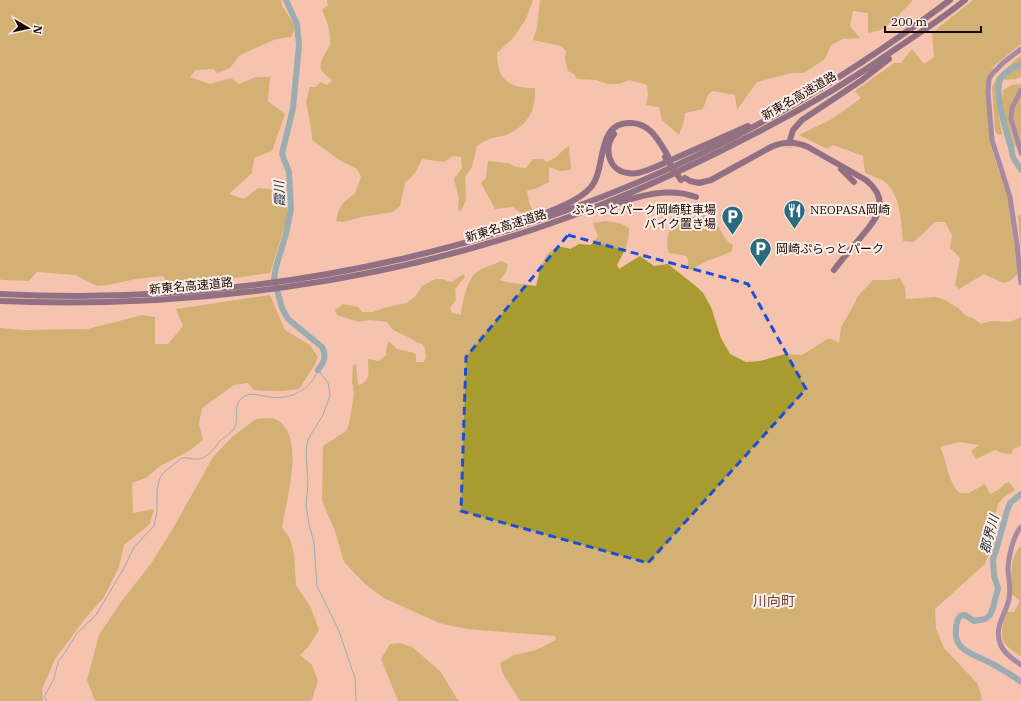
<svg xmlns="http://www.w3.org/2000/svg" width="1021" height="701" font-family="'IBM Plex Serif','Noto Sans JP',serif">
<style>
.forest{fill:#a89b2f}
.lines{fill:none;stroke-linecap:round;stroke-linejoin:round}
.stream{stroke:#2e93b1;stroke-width:1}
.river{stroke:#2e93b1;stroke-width:6}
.motorway-tunnel{stroke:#d5a795;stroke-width:6;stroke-dasharray:6 3;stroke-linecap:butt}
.secondary{stroke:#474492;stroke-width:5}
.motorway{stroke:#190d4e;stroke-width:6}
.motorway-bridge{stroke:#190d4e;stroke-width:6}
.marked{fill:none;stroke:#1d4ed8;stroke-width:3;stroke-dasharray:8 5;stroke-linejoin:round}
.labels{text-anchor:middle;stroke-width:4;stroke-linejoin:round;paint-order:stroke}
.street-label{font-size:12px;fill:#170703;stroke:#fdede7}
.poi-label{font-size:12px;fill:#170703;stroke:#fdede7;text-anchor:start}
.water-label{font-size:13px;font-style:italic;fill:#192f37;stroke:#fdede7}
.quarter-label{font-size:14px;fill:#714636;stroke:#fdede7}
</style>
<rect width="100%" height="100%" fill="#f6c3af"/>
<path class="forest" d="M 0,0 L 281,0 L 282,6 L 296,27 L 291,37 L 276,39 L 240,55 L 230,68 L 217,73 L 213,69 L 196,70 L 190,77 L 210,84 L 231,78 L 239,84 L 256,77 L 270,77 L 268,101 L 285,114 L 272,151 L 254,158 L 252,173 L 229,194 L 244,199 L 258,188 L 271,189 L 288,204 L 287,219 L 270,273 L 170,287 L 163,276 L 136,279 L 108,285 L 97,286 L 75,275 L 37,272 L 29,281 L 2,280 L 0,279 Z
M 327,0 L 533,0 L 526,19 L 513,38 L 497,53 C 497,80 509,88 535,88 C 536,112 527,126 506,135 C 500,137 493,137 488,140 C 484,141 480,144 477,146 L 472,167 L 465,177 L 466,200 L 461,211 L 458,210 L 459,199 L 454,179 L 462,168 L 461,157 L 453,156 L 444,162 L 422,159 L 415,173 L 405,183 L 400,206 L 393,212 L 362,217 L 343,222 L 336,221 L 338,212 L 343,203 L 355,193 L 361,177 L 357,169 L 341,161 L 312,140 L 311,128 L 306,101 L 310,87 L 316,87 L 320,82 L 327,85 L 332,80 C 319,70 317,68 326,52 C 327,49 330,47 330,44 C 331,32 327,21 322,10 L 328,5 Z
M 540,0 L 913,0 L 896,18 L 881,30 L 868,33 L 868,13 L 853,11 L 850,26 L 860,38 L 843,39 L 831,45 L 825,59 L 804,73 L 791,73 L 757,82 L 737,110 L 735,95 L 712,91 L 708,95 L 703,109 L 685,113 L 684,121 L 679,135 L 662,120 L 659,107 L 646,105 L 648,95 L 647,85 L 630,80 L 619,84 L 608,84 L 596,80 L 577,79 L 574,74 L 568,71 L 565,59 L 566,51 L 561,46 L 533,40 L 537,28 Z
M 973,0 L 1021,0 L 1021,44 L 994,66 L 988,77 L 990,141 L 995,160 L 1008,197 L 1017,257 L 1018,274 L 1010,281 L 1004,283 L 984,274 L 959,289 L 955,285 L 960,258 L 950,248 L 952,235 L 945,222 L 935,222 L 914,242 L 903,241 C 901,222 901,196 885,182 C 880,178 871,176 865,173 L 863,156 L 833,145 L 827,149 L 799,135 L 832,119 L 861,98 L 855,91 L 894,63 L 901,63 L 912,49 L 924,64 L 934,57 L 932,33 Z
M 1021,55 L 1021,61 C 1011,66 1001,72 998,83 L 999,117 L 1002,134 L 998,135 L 995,131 L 992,87 L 997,77 Z
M 1021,66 L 1021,76 L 1017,79 L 1005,80 L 1004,78 C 1009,73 1014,68 1021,66 Z
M 1021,84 L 1021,87 C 1005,114 1007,116 1016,146 L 1014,147 C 1008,136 1002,118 1001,107 C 1001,101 1003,95 1003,90 L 1012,85 Z
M 1021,95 L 1021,144 C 1017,133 1011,118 1015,107 C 1016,103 1019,99 1021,95 Z
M 569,146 L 571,170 L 560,171 L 549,167 L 549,182 L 537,188 L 527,191 L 529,202 L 534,213 C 525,217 520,213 513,207 L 495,209 L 481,183 L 486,178 L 488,161 L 508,163 L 516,167 L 526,168 L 533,159 L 543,159 L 546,162 C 557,159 559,152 569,146 Z
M 677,212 L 694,217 L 695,220 L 701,219 L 703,215 C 716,216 719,229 725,238 C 727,241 730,243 733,245 L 732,251 C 723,256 714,258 705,262 C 700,264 696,268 691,270 L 688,267 L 688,260 L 686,256 L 669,253 C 664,242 671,227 673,215 Z
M 1018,215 L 1021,215 L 1021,252 Z
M 605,221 L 620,223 L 629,228 C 630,241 623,254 617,265 L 619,269 L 640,256 L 654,266 L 668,264 L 697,287 L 703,293 L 711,307 L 721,338 L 730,354 L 746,362 L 760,361 L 785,354 L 802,355 L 829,338 L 839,343 L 841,327 L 851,310 L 858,296 L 873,280 L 887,280 L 900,278 L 905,288 L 906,299 L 936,297 L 945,300 L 958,308 L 966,316 L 973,318 L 981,324 L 990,321 L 1010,322 L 1021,317 L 1021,446 L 1013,449 L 1012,454 L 1006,454 L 995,450 L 976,459 L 971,451 L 979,445 L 959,442 L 940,447 C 948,464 947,479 959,493 L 969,493 L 985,484 L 990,494 L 1000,489 L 1004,484 L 1009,482 L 1015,490 L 1004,497 L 998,504 L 994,521 L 993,544 L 985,564 L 935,609 L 936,628 L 944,648 L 977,683 L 982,697 L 981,701 L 520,701 L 503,674 L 500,663 L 514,655 L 536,650 L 556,640 L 555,636 L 466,629 L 439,623 L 384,598 L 365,584 L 344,562 L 335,531 L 322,501 L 323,446 L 346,431 L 349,424 L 354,394 L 352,382 L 353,365 L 356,364 L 358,385 C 372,382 368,371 368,359 L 379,361 L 386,355 L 387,346 L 389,341 L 397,349 L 414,353 L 416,355 L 416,362 L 423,362 L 426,358 L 425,348 L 422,344 L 416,342 L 408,337 L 393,330 L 387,322 L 370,320 L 359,322 L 337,315 L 335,310 L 343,304 L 358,307 L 362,312 L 373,312 L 384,308 L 406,303 L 415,297 L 422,286 L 435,279 L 442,279 L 451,282 L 464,274 L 465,277 L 455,289 L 456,300 L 450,308 L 452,313 L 461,315 C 462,303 467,278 478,271 C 482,268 495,264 501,261 L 508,264 L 506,272 L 500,280 L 507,282 L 536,286 C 540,272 542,249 560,247 C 563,247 568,248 570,249 L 579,244 L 591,245 L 598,236 L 593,223 Z
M 270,295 L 285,330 L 310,345 L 318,357 L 314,366 L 299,389 C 284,392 269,391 254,390 L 248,383 L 234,385 L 202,408 L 199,424 L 203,440 L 189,451 L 160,466 L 146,478 L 132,483 L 133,513 L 154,509 L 150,524 L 124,545 L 119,567 L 104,597 L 84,620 L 55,659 L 42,689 L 43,701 L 0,701 L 0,328 L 23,330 L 88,329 L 142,315 L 155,317 L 155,344 L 168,344 L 183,326 L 176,309 Z
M 256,419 C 261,419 270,417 275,419 C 307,433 286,501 282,527 L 290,539 L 294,553 L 296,585 L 311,608 L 319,630 L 309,646 L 300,655 L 312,665 L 318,681 L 312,699 L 311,701 L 95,701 L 87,680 L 99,635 L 121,602 L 152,562 L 172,530 L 213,457 L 232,437 Z
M 1021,546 L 1021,656 C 1017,653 1011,650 1007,646 C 998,638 1003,622 1007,612 L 1014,612 L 1020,601 L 1012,594 C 1011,580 1009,556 1021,546 Z
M 400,643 L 412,647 L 440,671 L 458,700 L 460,701 L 398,701 L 381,659 L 390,644 Z"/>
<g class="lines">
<path class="stream" d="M 47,701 L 44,697 L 45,695 L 54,679 L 58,662 L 66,651 L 77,633 L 96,615 L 124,568 L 134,547 L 154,526 L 157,511 L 157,490 L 160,478 L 163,473 L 182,458 C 188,457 194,460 200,459 C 209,457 216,445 222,439 C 226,436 231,433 234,429 C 240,418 231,403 245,396 C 253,392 261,396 269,397 C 290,400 310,391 318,370 L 328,383 L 330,395 L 323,415 L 310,436 L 307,443 L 306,453 L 308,483 L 306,505 L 309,524 L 314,543 L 317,586 L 339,631 L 355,678 L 356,701"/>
<path class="river" d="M 286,0 L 297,24 L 299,45 L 293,108 L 282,154 L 289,172 L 291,209 L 286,234 L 276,267 L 274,279 L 282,308 L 288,319 L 322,347 C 327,356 324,362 318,370
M 1021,64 C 1014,67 1005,72 1001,78 C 993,92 1007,133 1011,148 C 1012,151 1012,154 1013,157 C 1015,162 1019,165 1021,170
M 1021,494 L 1010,503 L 1007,511 L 997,547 L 993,559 L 994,576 L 998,588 L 993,608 L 990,615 L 985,619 L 974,621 L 965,615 L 960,616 C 957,620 956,625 956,630 C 953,650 975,655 989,662 C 1000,668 1011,674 1021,682"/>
<path class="motorway-tunnel" d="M 789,148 L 790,140"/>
<path class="secondary" d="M 1021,49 L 1004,62 L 992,74 L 989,79 L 988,92 L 992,140 L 1010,197 L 1017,244 L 1021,283
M 1021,90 L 1012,108 L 1011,119 L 1021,153
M 1021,527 C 1013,536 1008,558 1008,571 C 1009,580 1011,589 1009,599 C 1006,614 994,626 1000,643 C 1003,653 1013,659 1021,665"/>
<path class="motorway" d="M 614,134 C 603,149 609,171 628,173 C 637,175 645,171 653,168 L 748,126
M 790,140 L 793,130 L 802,120 L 862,80 L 889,59
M 841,169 L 854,182
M 685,178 L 690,181 L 699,183 L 711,180 L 771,147 C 784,141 795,141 808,147 L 866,180 C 891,201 878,217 861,237 C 852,248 842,259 834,270
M 608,206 C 637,197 666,186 696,197
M 537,217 C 554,209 578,202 591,187 C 607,168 595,122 631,123 C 650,123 659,141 668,156
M 0,294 C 270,308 539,247 775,115 C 836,81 894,42 950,0
M 0,301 C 189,309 388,283 566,218 C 628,196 688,168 746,138 C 798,112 849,82 897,48 C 920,33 943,18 965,0"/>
<path class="motorway-bridge" d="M 665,157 L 681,180"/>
</g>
<path d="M0 0H1021V701H0ZM 568,235 L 748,284 L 806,389 L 648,563 L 461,511 L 466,357 Z" fill="#f6c3af" fill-opacity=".55" fill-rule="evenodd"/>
<path class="marked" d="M 568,235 L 748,284 L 806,389 L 648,563 L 461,511 L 466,357 Z"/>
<defs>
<symbol id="restaurant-pin" viewBox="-11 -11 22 30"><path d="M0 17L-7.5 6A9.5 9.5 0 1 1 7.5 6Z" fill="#2a6a7e" stroke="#fdede7"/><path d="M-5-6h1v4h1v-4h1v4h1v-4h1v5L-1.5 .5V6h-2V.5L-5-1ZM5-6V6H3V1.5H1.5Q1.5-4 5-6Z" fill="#fff"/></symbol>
<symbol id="parking-pin" viewBox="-11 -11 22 30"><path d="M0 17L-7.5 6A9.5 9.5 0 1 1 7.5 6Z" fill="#2a6a7e" stroke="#fdede7"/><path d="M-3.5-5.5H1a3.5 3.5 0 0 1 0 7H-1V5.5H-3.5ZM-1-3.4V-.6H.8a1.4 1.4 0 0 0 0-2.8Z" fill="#fff"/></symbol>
</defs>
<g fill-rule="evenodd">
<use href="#restaurant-pin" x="782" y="198" width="25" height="34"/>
<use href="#parking-pin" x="720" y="204" width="25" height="34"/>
<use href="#parking-pin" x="748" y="236" width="25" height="34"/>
</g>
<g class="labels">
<g class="street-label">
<text transform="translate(799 96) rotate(-30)" y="4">新東名高速道路</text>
<text transform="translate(506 226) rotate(-17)" y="4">新東名高速道路</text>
<text transform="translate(191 286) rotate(-5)" y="4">新東名高速道路</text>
</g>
<g class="poi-label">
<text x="716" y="214" text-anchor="end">ぷらっとパーク岡崎駐車場<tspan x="716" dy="14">バイク置き場</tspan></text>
<text x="810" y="214">NEOPASA岡崎</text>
<text x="776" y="253">岡崎ぷらっとパーク</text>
</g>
<g class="water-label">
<text transform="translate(279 194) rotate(-92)" y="5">霞川</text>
<text transform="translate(989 534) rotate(-75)" y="5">郡界川</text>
</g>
<g class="quarter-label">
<text x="774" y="606">川向町</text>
</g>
</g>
<g transform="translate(28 28) rotate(99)" stroke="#fdede7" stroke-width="3" paint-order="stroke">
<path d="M0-3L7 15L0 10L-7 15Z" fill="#170703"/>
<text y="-6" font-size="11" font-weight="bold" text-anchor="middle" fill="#170703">N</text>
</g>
<path d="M885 26v6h96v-6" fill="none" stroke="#170703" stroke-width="2"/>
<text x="891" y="26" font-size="12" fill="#170703" stroke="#fdede7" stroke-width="3" paint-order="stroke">200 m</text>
</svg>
